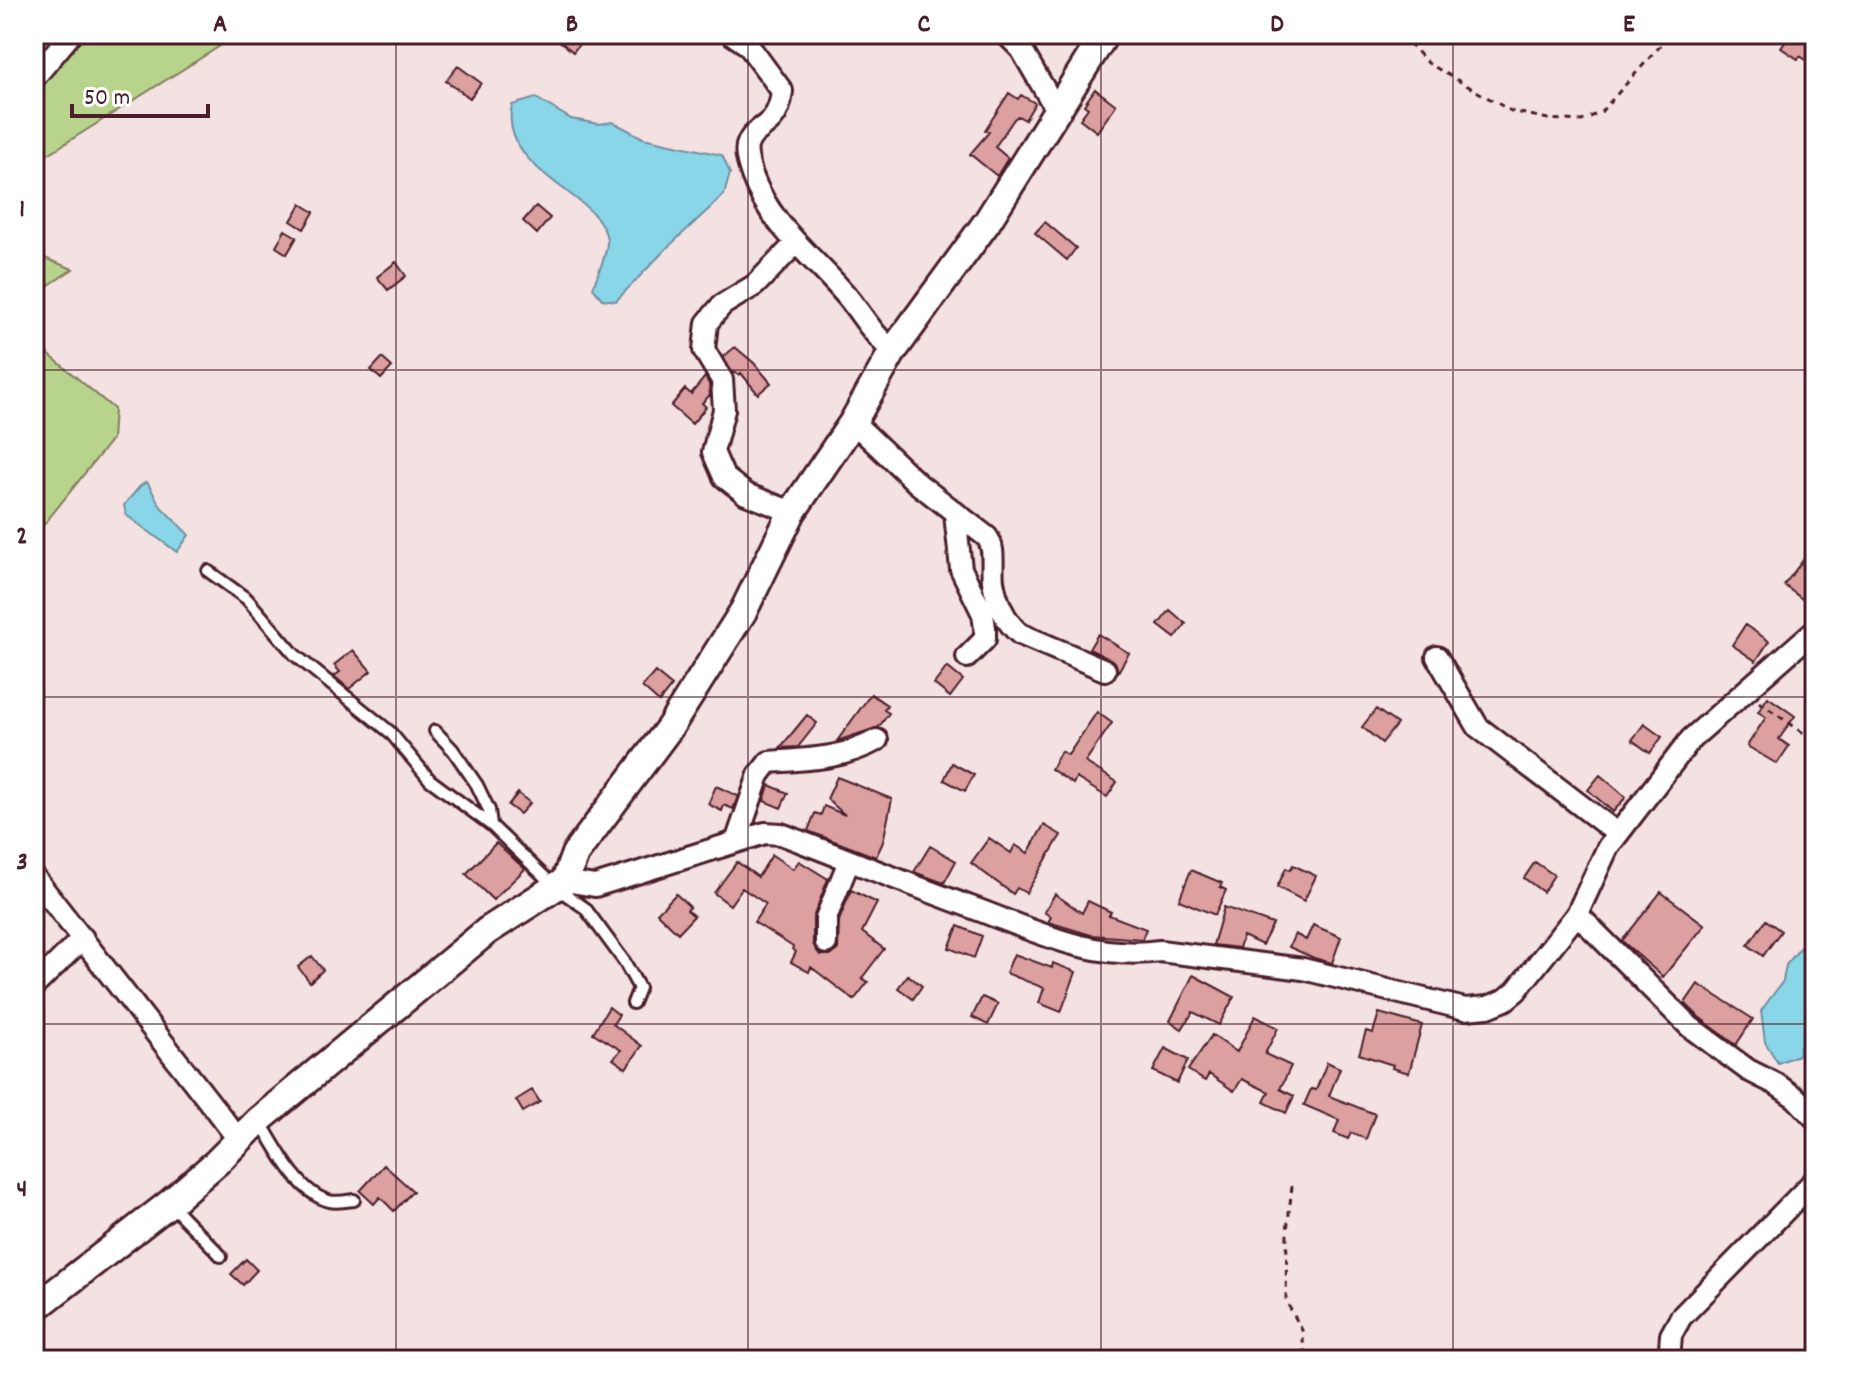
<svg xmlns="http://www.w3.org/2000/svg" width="1849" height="1394" font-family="Dekko,sans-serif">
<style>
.green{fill:#b8d48c;stroke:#817a5c;stroke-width:2}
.water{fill:#8ad6e9;stroke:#708d9d;stroke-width:2}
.building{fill:#dba09f;stroke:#4a1f2b;stroke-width:2}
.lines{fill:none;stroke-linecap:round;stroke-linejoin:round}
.service-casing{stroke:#4a1f2b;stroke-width:16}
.minor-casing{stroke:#4a1f2b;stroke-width:26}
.tertiary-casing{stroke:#4a1f2b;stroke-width:32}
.path{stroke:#4a1f2b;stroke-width:3;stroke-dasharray:6 6;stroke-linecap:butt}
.service{stroke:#fff;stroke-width:10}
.minor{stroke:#fff;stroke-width:20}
.tertiary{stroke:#fff;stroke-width:26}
.grid{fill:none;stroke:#4a1f2b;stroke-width:2;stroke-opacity:0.55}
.neatline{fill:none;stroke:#4a1f2b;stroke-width:3}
.grid-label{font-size:26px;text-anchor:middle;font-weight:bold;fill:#4a1f2b}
</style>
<rect width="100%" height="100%" fill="#f4e2e2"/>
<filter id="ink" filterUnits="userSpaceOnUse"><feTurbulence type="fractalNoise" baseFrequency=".0125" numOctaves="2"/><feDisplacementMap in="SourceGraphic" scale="16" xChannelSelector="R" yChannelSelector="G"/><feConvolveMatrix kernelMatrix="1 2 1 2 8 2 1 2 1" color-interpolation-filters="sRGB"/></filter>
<g filter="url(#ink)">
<path class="green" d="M 34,34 L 239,34 L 34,163 Z
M 34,254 L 73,269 L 34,295 Z
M 34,342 L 114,409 L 112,439 L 34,537 Z"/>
<path class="water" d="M 536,98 L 571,119 L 599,124 L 613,122 L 643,138 L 722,155 L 730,173 L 724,195 L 667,248 L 616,301 L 602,299 L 593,288 C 597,274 608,254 607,240 C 603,194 497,172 512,105 Z
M 147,482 L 161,507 L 189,535 L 177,552 L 126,515 L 124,505 L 141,485 Z
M 1815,930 L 1815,1012 L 1806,1022 L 1798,1055 L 1778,1063 L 1765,1042 L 1761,1011 L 1783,981 L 1786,965 Z"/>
<path class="building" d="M 551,34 L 587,34 L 573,52 Z
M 1791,34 L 1815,34 L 1815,66 L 1800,56 L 1798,59 L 1781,48 Z
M 458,66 L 481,83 L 470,98 L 446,81 Z
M 1095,89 L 1116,105 L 1097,132 L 1080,119 L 1088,108 L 1084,105 Z
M 1009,93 L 1018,99 L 1021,95 L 1035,103 L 1025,120 L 1018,116 L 1014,119 L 995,147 L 1008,158 L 997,176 L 970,154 L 989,132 L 985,130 Z
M 301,204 L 314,212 L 304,229 L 291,221 Z
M 536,206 L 550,218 L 537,234 L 523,221 Z
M 1045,222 L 1076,248 L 1067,260 L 1035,233 Z
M 285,230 L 297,237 L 287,254 L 276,247 Z
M 396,262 L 406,276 L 388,290 L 377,277 Z
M 735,347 L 754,363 L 771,383 L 758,394 L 741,373 L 739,375 L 732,372 L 723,357 Z
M 382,358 L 392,367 L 381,379 L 371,370 Z
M 705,377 L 709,384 L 710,395 L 702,403 L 706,407 L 692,424 L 671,406 L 685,389 L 691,394 Z
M 1804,559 L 1815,567 L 1815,609 L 1784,585 Z
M 1170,610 L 1186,624 L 1175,638 L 1158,625 Z
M 1745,625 L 1769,641 L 1756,661 L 1732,645 Z
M 1098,634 L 1129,653 L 1118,672 L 1115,662 L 1089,649 Z
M 353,650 L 371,671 L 349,689 L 334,676 L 340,672 L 334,665 Z
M 947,667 L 963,680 L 950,697 L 934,684 Z
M 655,672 L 672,686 L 659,702 L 642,687 Z
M 871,694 L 887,705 L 884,710 L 889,713 L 879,727 L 837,741 Z
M 1768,697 L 1795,716 L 1779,739 L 1789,746 L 1777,764 L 1747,746 L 1766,717 L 1758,712 Z
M 1376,709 L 1397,724 L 1382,743 L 1362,727 Z
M 1097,712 L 1112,723 L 1085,762 L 1117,782 L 1107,797 L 1076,778 L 1073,784 L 1051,769 L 1061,751 L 1068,755 Z
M 807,715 L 817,723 L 798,747 L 780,748 Z
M 1644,724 L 1662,737 L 1650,753 L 1632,740 Z
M 952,763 L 974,775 L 965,791 L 944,780 Z
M 1600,775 L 1626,797 L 1613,812 L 1588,790 Z
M 837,777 L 892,799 L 883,842 L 876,857 L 808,831 L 815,813 L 821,815 L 824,806 L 845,815 L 827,799 Z
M 769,785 L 788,793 L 781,808 L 764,801 Z
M 716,786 L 738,796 L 733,809 L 724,805 L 722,811 L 708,804 Z
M 518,793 L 530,803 L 520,814 L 508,805 Z
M 1044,825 L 1061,835 L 1026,893 L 1017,888 L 1013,894 L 971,863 L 989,838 L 1011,853 L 1015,845 L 1028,853 Z
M 496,843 L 525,869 L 493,900 L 466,874 Z
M 930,846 L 956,861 L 944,883 L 914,872 Z
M 772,855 L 793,869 L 799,861 L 828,879 L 813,918 L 813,944 L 820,955 L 832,955 L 838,949 L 839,921 L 851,890 L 877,903 L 862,932 L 884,949 L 862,978 L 868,982 L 854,1000 L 811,967 L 809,972 L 791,962 L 796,952 L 792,949 L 793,947 L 754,922 L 766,904 L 742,888 L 730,905 L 714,893 L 737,862 L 758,877 Z
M 1535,862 L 1554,875 L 1543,892 L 1524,878 Z
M 1293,865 L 1316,876 L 1304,901 L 1277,887 L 1286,868 L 1290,870 Z
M 1191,870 L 1222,883 L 1220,887 L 1226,890 L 1215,915 L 1179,900 Z
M 1661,892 L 1705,925 L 1663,977 L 1622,941 Z
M 676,894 L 690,907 L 687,910 L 694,916 L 678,933 L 657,913 Z
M 1055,894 L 1082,913 L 1088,901 L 1111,912 L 1109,915 L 1146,929 L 1142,939 L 1091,935 L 1048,922 L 1051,917 L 1044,912 Z
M 1224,907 L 1273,924 L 1262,945 L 1243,936 L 1239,948 L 1213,945 Z
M 1766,920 L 1781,931 L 1763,956 L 1748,945 Z
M 1313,925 L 1341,937 L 1332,963 L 1314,958 L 1289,947 L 1295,934 L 1306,940 Z
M 958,926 L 982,936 L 974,958 L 949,948 Z
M 1014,954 L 1052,968 L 1053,963 L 1076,972 L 1061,1012 L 1039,1003 L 1044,988 L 1006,973 Z
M 312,956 L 323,970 L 310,982 L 298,967 Z
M 908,975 L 922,986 L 913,999 L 898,988 Z
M 1193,975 L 1234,997 L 1219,1025 L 1193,1012 L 1182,1029 L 1170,1021 Z
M 1698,984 L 1753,1019 L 1736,1045 L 1699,1017 L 1685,1003 Z
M 982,997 L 998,1004 L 988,1025 L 972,1017 Z
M 609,1007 L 619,1015 L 613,1024 L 642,1046 L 626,1068 L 613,1059 L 621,1050 L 593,1033 Z
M 1379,1013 L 1422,1025 L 1409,1073 L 1392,1068 L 1393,1065 L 1359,1054 L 1366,1031 L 1373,1033 Z
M 1255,1016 L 1278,1028 L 1265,1054 L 1291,1066 L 1280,1089 L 1294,1096 L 1286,1113 L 1264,1102 L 1269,1092 L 1242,1079 L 1234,1091 L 1209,1074 L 1205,1081 L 1188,1070 L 1212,1035 L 1237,1052 Z
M 1165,1048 L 1188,1060 L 1177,1083 L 1153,1071 Z
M 1327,1062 L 1340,1068 L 1329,1096 L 1375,1114 L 1366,1139 L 1351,1133 L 1348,1139 L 1334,1133 L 1339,1120 L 1304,1105 L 1311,1089 L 1316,1090 Z
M 532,1090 L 540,1102 L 523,1112 L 516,1100 Z
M 384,1165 L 413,1191 L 394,1211 L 380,1197 L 374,1204 L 360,1191 Z
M 246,1259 L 257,1270 L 243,1285 L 231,1274 Z"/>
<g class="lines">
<defs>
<path id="service" d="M 208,571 L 247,599 L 295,655 L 390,732 L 430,780 L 491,825
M 435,731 L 453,750 L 477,785 L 489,810 L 491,825 L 555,887 L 585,908 L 624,961 L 639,988 L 633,1003
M 260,1121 C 275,1146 299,1194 329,1201 C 337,1203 347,1201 354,1200
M 170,1203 C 186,1222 204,1237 221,1256"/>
<path id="minor" d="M 732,34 L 748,45 L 782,91 C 781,102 779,111 772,119 C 763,129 751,132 747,146 C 745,156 749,165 752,175 C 771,228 816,258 850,300 C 864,318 874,336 893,351
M 1006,34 L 1021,49 L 1057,111
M 34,78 L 71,34
M 853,422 L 917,483 L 987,537 C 996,549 991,566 993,581 C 996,600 1005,622 1020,634 L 1105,670
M 792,512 L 746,494 L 724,477 L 713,452 L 724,410 L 722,380 L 704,350 L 707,323 L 722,305 L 755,285 L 796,243
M 955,514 L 961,569 L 983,614 L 985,628 L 985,639 L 967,657
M 1437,657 L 1478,727 L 1618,834
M 736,842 L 759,775 L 769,762 C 808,759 843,759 877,740
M 34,877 L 239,1140
M 565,881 L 595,886 L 765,833 L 781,834 C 846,859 911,885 976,909 C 1038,932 1092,960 1160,951 L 1303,969 L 1465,1009 L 1488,1007 L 1505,1000 L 1516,991 L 1577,914 L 1608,847 L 1691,739 L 1815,630
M 1577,914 L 1690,1027 L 1748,1070 L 1776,1084 L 1796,1098 L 1815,1118
M 826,943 L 826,918 L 849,861
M 34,986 L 83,938
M 1669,1360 L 1671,1335 L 1681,1317 L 1815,1180"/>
<path id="tertiary" d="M 34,1309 L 170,1203 L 217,1162 L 259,1120 L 487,931 L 565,881 L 575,854 L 670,727 L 744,610 L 792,512 L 853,422 L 893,351 L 987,222 L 1105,34"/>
</defs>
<use href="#service" class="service-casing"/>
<use href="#minor" class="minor-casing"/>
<use href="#tertiary" class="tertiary-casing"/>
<path class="path" d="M 1401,34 L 1428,63 L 1511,111 L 1548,119 L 1582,121 L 1601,112 L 1671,34
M 1759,702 L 1815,741
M 1292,1186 L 1287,1231 L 1286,1301 L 1302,1330 L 1305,1360"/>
<use href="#service" class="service"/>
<use href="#minor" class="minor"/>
<use href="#tertiary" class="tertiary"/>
</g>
</g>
<path class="grid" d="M 396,34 L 396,1360M 748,34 L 748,1360M 1101,34 L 1101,1360M 1453,34 L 1453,1360M 34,370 L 1815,370M 34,697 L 1815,697M 34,1024 L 1815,1024"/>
<rect width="1849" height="1394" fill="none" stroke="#fff" stroke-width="88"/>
<path d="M72 104v12h136v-12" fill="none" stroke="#4a1f2b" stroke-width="4"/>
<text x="84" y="104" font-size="24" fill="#4a1f2b" stroke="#ffffff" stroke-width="6" paint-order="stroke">50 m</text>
<rect x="44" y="44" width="1761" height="1306" class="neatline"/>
<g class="grid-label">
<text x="220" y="31">A</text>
<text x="572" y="31">B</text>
<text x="924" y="31">C</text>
<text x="1277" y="31">D</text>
<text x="1629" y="31">E</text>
<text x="22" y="216">1</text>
<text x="22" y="543">2</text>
<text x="22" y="869">3</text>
<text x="22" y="1196">4</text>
</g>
</svg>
